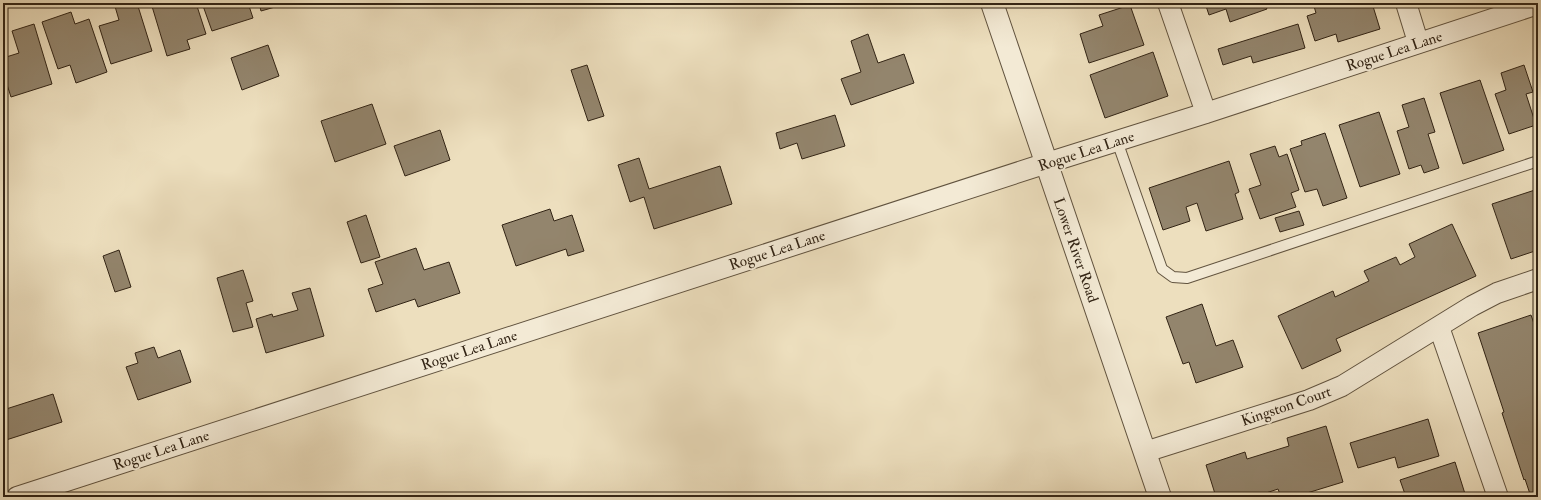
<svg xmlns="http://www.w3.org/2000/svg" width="1541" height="500" font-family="'IM FELL Double Pica',serif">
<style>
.building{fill:#93856d;stroke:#322415}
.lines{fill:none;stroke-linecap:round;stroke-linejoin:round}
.service-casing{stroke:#61533f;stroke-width:12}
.minor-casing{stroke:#61533f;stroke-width:22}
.tertiary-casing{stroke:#61533f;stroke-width:24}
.path{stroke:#322415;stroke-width:2.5;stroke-dasharray:3 2;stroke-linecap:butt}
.service{stroke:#f3ead5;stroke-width:10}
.minor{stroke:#f3ead5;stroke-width:20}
.tertiary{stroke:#f3ead5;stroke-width:22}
.labels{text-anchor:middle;stroke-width:4;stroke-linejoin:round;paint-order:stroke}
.street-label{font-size:15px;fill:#322415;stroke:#f3ead5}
</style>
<rect width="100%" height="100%" fill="#eddfbe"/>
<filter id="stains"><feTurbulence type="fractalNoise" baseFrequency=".005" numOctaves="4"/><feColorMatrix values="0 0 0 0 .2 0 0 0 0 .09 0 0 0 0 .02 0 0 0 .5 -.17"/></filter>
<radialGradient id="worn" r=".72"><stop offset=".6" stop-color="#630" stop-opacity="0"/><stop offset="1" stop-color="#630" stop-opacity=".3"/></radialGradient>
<path class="building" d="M 114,3 L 137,3 L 152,51 L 111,64 L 99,26 L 119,20 Z
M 151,3 L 196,3 L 206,34 L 187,40 L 190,49 L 167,56 Z
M 202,3 L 248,3 L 253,18 L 212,31 Z
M 259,3 L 289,3 L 261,11 Z
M 1205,3 L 1264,3 L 1267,9 L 1230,22 L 1226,9 L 1209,15 Z
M 1313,3 L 1372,3 L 1380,29 L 1338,42 L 1336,34 L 1315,41 L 1307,16 L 1316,13 Z
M 1130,5 L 1144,45 L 1089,63 L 1080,34 L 1103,26 L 1099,15 Z
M 71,12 L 75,24 L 89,19 L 107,72 L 76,83 L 70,65 L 58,69 L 42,22 Z
M 34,24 L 52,84 L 11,97 L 3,72 L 3,58 L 19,53 L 12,31 Z
M 1298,24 L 1305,48 L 1253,63 L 1251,56 L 1223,65 L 1218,49 Z
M 868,34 L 878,63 L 904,54 L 914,83 L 851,105 L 841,79 L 861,72 L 851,41 Z
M 268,45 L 279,76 L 242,90 L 231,58 Z
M 1153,52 L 1168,96 L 1105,118 L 1090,75 Z
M 587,65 L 604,116 L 588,121 L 571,70 Z
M 1524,65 L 1533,92 L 1526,94 L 1536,125 L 1509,134 L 1495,94 L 1506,90 L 1501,73 Z
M 1480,80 L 1504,150 L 1463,164 L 1440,93 Z
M 1424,98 L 1435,132 L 1428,134 L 1439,168 L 1424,173 L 1421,165 L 1409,169 L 1397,131 L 1409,127 L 1402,105 Z
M 372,104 L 386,144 L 335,162 L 321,121 Z
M 1379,112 L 1400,174 L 1360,187 L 1339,125 Z
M 835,115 L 845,146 L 802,159 L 797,143 L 780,149 L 776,133 Z
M 440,130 L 450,160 L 405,176 L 394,146 Z
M 1325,133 L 1347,198 L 1323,206 L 1317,189 L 1305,192 L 1290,149 L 1302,145 L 1301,141 Z
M 1275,146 L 1279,157 L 1287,154 L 1299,190 L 1291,193 L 1296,207 L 1260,219 L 1249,189 L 1261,185 L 1250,154 Z
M 639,158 L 649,189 L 720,166 L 732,204 L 654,229 L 644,197 L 630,202 L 618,165 Z
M 1229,161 L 1239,192 L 1235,194 L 1243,219 L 1206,231 L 1197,203 L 1186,207 L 1190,221 L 1163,230 L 1149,188 Z
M 1538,189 L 1538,250 L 1511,259 L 1492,204 Z
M 550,209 L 554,221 L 572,215 L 584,251 L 568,256 L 566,249 L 516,266 L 502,225 Z
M 1299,211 L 1304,225 L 1280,232 L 1275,218 Z
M 366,215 L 380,257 L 361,263 L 347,222 Z
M 1452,224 L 1476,276 L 1336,339 L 1341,351 L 1302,369 L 1278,316 L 1333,291 L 1335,297 L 1369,281 L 1364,271 L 1396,257 L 1400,265 L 1415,257 L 1409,244 Z
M 416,248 L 424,270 L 449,262 L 460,293 L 418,307 L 415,299 L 376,312 L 368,289 L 383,284 L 375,262 Z
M 119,250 L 131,287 L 115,292 L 103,256 Z
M 243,270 L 253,301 L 246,303 L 253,327 L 233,332 L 217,278 Z
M 310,288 L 324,336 L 266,353 L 256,319 L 272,314 L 273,317 L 298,310 L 292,293 Z
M 1202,304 L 1216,346 L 1233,340 L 1243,367 L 1196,383 L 1189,362 L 1183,364 L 1166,317 Z
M 1531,315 L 1538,335 L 1538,497 L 1531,497 L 1525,479 L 1524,480 L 1502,413 L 1504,412 L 1478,333 Z
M 154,347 L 158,358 L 180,350 L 191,382 L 138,400 L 126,367 L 138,363 L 135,353 Z
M 53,394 L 62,422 L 3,441 L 3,410 Z
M 1428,419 L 1439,456 L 1398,468 L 1395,457 L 1358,468 L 1350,443 Z
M 1326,426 L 1343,482 L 1294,497 L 1281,497 L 1278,489 L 1266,493 L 1267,497 L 1216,497 L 1206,465 L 1245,452 L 1247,459 L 1289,446 L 1287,438 Z
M 1455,462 L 1466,497 L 1406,497 L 1400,480 Z"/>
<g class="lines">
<defs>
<path id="service" d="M 1117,141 L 1162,269 L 1173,277 L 1187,278 L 1538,161"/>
<path id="minor" d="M 1168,3 L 1206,113
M 1406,3 L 1418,42
M 1439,327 L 1498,497
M 1145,452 L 1309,400 L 1342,386 L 1472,306 L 1497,293 L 1538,279
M 17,497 L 1047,163 L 1206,113 L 1538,4"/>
<path id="tertiary" d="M 992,3 L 1160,497"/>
</defs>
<use href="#service" class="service-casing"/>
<use href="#minor" class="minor-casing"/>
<use href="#tertiary" class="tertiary-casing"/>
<path class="path" d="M 3,7 L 16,3"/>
<use href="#service" class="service"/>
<use href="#minor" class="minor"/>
<use href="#tertiary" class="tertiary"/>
</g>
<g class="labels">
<g class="street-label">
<text transform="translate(1394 51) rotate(-18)" y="5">Rogue Lea Lane</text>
<text transform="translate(1086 151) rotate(-18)" y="5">Rogue Lea Lane</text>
<text transform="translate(777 250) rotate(-18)" y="5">Rogue Lea Lane</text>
<text transform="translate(1076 250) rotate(71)" y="5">Lower River Road</text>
<text transform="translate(469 350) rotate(-18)" y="5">Rogue Lea Lane</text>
<text transform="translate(1286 406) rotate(-19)" y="5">Kingston Court</text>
<text transform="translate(161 450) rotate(-18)" y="5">Rogue Lea Lane</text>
</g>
</g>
<rect width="1541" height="500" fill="none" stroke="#eddfbe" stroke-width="16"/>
<rect x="4" y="4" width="1533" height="492" fill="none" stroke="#322415" stroke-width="2"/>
<rect x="8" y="8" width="1525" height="484" fill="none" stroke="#322415"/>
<rect width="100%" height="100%" filter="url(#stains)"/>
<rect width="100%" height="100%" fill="url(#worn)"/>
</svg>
